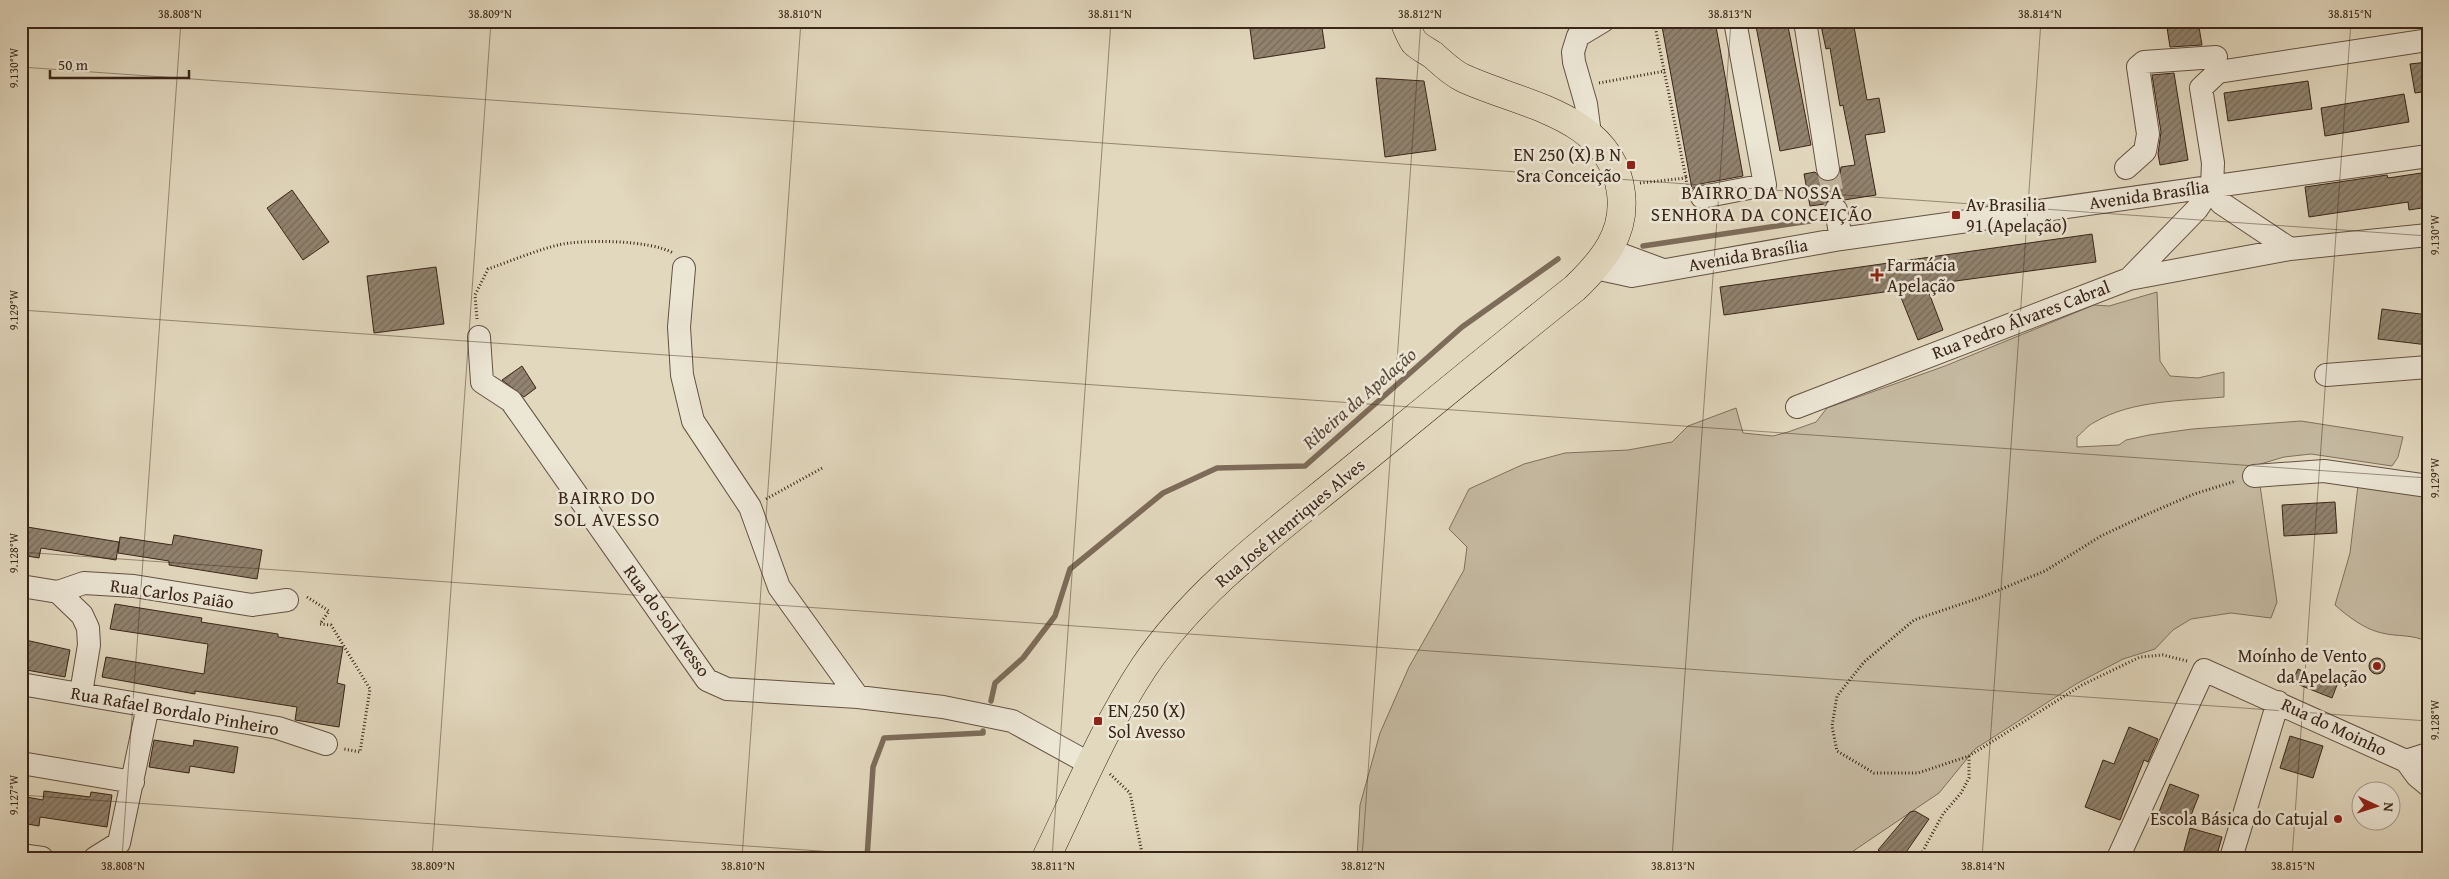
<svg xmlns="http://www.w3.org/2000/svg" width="2449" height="879" font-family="'Gentium Book Plus',serif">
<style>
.grass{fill:#c5baa2;stroke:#80705e}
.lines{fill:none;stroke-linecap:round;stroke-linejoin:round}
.stream{stroke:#7d6c5a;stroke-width:5.5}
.building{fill:url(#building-hatch);stroke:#3a2619}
.minor-tunnel{stroke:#c0b49d;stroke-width:22;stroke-dasharray:22 11;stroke-linecap:butt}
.minor-casing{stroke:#645242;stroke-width:24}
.major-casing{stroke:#3a2619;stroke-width:29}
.path{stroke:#3a2619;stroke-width:3;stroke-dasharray:1 2.5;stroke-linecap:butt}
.minor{stroke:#ece6d5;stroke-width:22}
.major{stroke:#e2d8be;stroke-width:28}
.ticks{fill:none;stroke:#3a2619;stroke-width:1;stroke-opacity:0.45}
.poi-dot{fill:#8f2418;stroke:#ece6d5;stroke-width:2}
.labels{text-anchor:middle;stroke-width:5;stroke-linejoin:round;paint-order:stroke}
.poi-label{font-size:18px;fill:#3a2619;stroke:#ece6d5;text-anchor:end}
.street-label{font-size:18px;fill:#3a2619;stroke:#ece6d5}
.neighbourhood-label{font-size:19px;letter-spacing:1px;fill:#3a2619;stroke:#ece6d5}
.water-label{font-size:19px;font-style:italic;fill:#5b493a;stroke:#ece6d5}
.neatline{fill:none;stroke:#3a2619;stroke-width:2}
.ticks-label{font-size:12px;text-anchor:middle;fill:#3a2619}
</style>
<defs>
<pattern id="building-hatch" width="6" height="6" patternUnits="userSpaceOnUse" patternTransform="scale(1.25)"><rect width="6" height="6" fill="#91836f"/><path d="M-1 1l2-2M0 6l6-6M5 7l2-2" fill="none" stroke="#776b5a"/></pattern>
</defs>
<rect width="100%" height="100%" fill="#e2d8be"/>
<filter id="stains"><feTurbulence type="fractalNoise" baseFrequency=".004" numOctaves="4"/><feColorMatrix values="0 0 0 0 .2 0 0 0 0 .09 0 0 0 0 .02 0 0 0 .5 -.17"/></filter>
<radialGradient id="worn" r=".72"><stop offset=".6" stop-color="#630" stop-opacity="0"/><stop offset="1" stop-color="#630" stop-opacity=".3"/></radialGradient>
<path class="grass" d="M 2157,292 L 2160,361 L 2170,376 L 2198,378 L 2224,372 L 2224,397 C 2182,401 2132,400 2095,422 C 2088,425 2083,432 2077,437 L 2077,447 L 2119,445 L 2126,440 L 2149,435 L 2192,429 L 2301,421 L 2403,437 L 2398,457 L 2392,466 L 2311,454 L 2284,457 L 2257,465 L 2277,602 L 2271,618 L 2231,613 L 2191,619 L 2173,630 L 2155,649 L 2123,659 L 2076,684 L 1975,749 L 1939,793 L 1843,858 L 1357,858 L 1360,805 L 1380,733 L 1409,667 L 1464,570 L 1467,547 L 1449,529 L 1469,489 L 1524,464 L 1565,453 L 1628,450 L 1672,442 L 1688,426 L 1736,408 L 1743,433 L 1773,436 L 1788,432 L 1816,422 L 1827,408 L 1945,366 L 2094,305 L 2109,306 Z
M 2358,485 L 2428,496 L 2428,642 C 2413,634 2398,637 2382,633 C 2366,630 2347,616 2335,605 L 2350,553 Z"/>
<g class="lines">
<path class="stream" d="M 1643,246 L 1810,221
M 991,701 L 995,683 L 1023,658 L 1055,616 L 1070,569 L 1163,493 L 1217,468 L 1305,466 L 1462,327 L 1558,259
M 867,858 L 873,767 L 884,738 L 983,733 L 983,731"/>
</g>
<path class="building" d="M 1249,21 L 1321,21 L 1325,48 L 1254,59 Z
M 1661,21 L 1715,21 L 1743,176 L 1700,184 L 1692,189 Z
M 1755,21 L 1787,21 L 1811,145 L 1780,151 Z
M 1820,21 L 1853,21 L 1867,100 L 1879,98 L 1885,132 L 1865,135 L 1876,195 L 1844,200 L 1833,197 L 1825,204 L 1810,206 L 1804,174 L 1815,172 L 1823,181 L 1830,182 L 1840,174 L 1841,167 L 1855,165 L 1843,105 L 1840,106 L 1830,48 L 1826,49 Z
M 2166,21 L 2198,21 L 2202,45 L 2170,47 Z
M 2428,62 L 2428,91 L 2415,93 L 2410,64 Z
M 2174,73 L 2188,160 L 2160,165 L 2158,154 L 2161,132 L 2152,75 Z
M 1376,78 L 1424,81 L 1436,150 L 1385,157 Z
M 2308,81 L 2312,109 L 2228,121 L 2224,93 Z
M 2404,94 L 2409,122 L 2325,136 L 2321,108 Z
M 2428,172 L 2428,207 L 2409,210 L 2408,202 L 2309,217 L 2305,187 L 2387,175 L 2388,178 Z
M 292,190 L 329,242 L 303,260 L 267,208 Z
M 2092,234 L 2096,262 L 1926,285 L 1943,330 L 1918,340 L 1898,290 L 1724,315 L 1720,287 Z
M 436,267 L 444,324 L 374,333 L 367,276 Z
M 2382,309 L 2428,315 L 2428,345 L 2378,339 Z
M 522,366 L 536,388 L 524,397 L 502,380 Z
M 2335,502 L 2337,533 L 2284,536 L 2282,505 Z
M 21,526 L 119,542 L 116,560 L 41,548 L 39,558 L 21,555 Z
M 174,535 L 262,550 L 257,579 L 169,565 L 169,561 L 118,553 L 120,537 L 172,545 Z
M 115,604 L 202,618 L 201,622 L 278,634 L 278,637 L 343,647 L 337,683 L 345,685 L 339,727 L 295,720 L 297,707 L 195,691 L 195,694 L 102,677 L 106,657 L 204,674 L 208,644 L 110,629 Z
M 21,639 L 70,650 L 65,677 L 21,669 Z
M2369 666a8 8 0 1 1 16 0a8 8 0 1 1-16 0Z
M 2298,669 L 2337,685 L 2332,698 L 2292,682 Z
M 2129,727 L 2158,739 L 2148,762 L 2144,760 L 2120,820 L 2085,807 L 2103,760 L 2114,764 Z
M 2290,736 L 2323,746 L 2313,778 L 2280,768 Z
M 154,740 L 193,746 L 194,740 L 238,747 L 234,773 L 190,766 L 189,773 L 149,767 Z
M 2170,784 L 2199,795 L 2188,823 L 2159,812 Z
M 44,791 L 90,797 L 91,792 L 112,795 L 107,827 L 40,817 L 39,826 L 21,823 L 21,796 L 43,800 Z
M 1915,811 L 1929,819 L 1902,858 L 1889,858 L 1878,850 L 1910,812 Z
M 2190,828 L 2222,837 L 2216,858 L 2182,858 Z"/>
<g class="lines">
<path class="minor-tunnel" d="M 1828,169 L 1836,210"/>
<defs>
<path id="minor" d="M 1805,21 L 1828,169
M 1590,134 L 1586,104 L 1574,62 L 1573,52 L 1578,36 L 1603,21
M 2126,168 L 2145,151 L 2148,134 L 2138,67 L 2144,62 L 2216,57
M 2212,186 L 2221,203 L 2290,249 L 2428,235
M 1702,197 L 1765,185 L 1735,21
M 1836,210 L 1841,239
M 1609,250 L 1663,270
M 684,268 L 679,327 L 682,375 L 693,421 L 750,507 L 779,587 L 858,697
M 1595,268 L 1632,276 L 1841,239 L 2428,156
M 2129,279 L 2290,249
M 479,337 L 482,382 L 511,401 L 707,680 L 727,689 L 858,697 L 943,707 L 1012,721 L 1092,765
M 2326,375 L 2428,367
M 1797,407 L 2129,279 L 2197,209 L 2212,186 L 2213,163 L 2201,88 L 2218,72 L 2428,40
M 2254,476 L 2324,471 L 2428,486
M 21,586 L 58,592 L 82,615 L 88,628 L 89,645 L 81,693
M 58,592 L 84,583 L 134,586 L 252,605 L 287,600
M 21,684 L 278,728 L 326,744
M 2406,761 L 2428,754
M 21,763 L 133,782
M 21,855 L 42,858
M 95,858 L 119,843 L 148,706
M 2118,858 L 2204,670 L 2406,761 L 2417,776 L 2428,785
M 2231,858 L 2278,702"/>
<path id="major" d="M 1046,858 C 1076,796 1106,724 1144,667 C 1196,590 1273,534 1344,476 C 1421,413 1497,350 1575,288 C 1603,261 1626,234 1621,193 C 1612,115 1521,105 1463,78 C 1452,73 1442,63 1433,55 C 1427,51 1419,47 1414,42 C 1410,36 1407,28 1404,21"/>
</defs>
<use href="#minor" class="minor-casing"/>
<use href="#major" class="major-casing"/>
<path class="path" d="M 1654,21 L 1686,178
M 1599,83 L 1665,71
M 1640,183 L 1686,178 L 1687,185
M 477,319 L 475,295 L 488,269 C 511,261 534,251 558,245 C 583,239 651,240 673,253
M 766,499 L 824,467
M 307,597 L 329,611 L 320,624 L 331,625 L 370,689 L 360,752 L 344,749
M 2187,661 L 2163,655 L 2140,657 L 2082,685 L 1969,756 L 1918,773 L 1874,773 L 1837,751 L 1832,726 L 1837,696 L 1864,662 L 1914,620 L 1982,597 L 2045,571 L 2101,536 L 2150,513 L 2194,494 L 2236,481
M 1110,774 L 1130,793 L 1143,858
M 1919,858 L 1943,814 L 1961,793 L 1969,778 L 1969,756"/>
<use href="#minor" class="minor"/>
<use href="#major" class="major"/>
</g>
<path class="ticks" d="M 21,67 L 2428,236M 21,310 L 2428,478M 21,552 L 2428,721M 21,795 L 919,858M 122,858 L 181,21M 432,858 L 491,21M 742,858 L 801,21M 1052,858 L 1111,21M 1362,858 L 1421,21M 1672,858 L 1731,21M 1982,858 L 2041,21M 2292,858 L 2351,21"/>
<g class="poi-dot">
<rect x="1626" y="160" width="10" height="10" rx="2.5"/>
<rect x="1951" y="210" width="10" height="10" rx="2.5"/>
<path d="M1874.5 267.5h5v5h5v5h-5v5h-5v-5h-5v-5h5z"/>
<circle cx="2377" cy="666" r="5"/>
<rect x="1093" y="716" width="10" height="10" rx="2.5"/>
<circle cx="2338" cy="819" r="5"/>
</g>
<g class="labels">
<g class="poi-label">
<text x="1621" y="161">EN 250 (X) B N<tspan x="1621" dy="21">Sra Conceição</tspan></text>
<text x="1966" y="211" text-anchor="start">Av Brasilia<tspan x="1966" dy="21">91 (Apelação)</tspan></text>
<text x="1887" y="271" text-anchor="start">Farmácia<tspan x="1887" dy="21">Apelação</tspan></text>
<text x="2367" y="662">Moínho de Vento<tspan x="2367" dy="21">da Apelação</tspan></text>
<text x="1108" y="717" text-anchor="start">EN 250 (X)<tspan x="1108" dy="21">Sol Avesso</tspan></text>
<text x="2328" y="825">Escola Básica do Catujal</text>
</g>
<g class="street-label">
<text transform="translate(2149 195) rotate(-8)" y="6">Avenida Brasília</text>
<text transform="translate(1748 255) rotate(-10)" y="6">Avenida Brasília</text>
<text transform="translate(2021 320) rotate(-21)" y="6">Rua Pedro Álvares Cabral</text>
<text transform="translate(1290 523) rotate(-40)" y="6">Rua José Henriques Alves</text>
<text transform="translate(172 594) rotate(8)" y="6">Rua Carlos Paião</text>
<text transform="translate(667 621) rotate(54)" y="6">Rua do Sol Avesso</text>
<text transform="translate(175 711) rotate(10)" y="6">Rua Rafael Bordalo Pinheiro</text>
<text transform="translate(2334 727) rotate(25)" y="6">Rua do Moinho</text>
</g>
<g class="neighbourhood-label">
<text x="1762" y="199">BAIRRO DA NOSSA<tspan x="1762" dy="22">SENHORA DA CONCEIÇÃO</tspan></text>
<text x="607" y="504">BAIRRO DO<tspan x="607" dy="22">SOL AVESSO</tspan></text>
</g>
<g class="water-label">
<text transform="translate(1359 398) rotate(-41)" y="7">Ribeira da Apelação</text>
</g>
</g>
<rect width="2449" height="879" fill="none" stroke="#e2d8be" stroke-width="55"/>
<g transform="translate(2376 806) rotate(94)"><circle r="24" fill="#ece6d5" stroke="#a5998a"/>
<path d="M0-4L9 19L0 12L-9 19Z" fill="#8f2418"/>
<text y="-8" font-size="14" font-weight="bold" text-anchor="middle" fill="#3a2619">N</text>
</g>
<path d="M50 70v8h139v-8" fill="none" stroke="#3a2619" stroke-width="2.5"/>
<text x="58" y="70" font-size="15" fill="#3a2619" stroke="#ece6d5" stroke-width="4" paint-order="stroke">50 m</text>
<rect x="28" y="28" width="2394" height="824" class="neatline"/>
<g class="ticks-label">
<text x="180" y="18">38.808°N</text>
<text x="490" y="18">38.809°N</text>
<text x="800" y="18">38.810°N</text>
<text x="1110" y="18">38.811°N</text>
<text x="1420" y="18">38.812°N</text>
<text x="1730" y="18">38.813°N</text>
<text x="2040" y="18">38.814°N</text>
<text x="2350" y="18">38.815°N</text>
<text transform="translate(14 68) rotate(-90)" y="4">9.130°W</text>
<text transform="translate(2435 235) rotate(-90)" y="4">9.130°W</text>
<text transform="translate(14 310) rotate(-90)" y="4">9.129°W</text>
<text transform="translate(2435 478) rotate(-90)" y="4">9.129°W</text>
<text transform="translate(14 553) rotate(-90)" y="4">9.128°W</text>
<text transform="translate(2435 720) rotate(-90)" y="4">9.128°W</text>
<text transform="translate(14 795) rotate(-90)" y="4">9.127°W</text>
<text x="123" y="870">38.808°N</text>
<text x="433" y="870">38.809°N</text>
<text x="743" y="870">38.810°N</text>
<text x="1053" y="870">38.811°N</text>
<text x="1363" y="870">38.812°N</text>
<text x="1673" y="870">38.813°N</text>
<text x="1983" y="870">38.814°N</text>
<text x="2293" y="870">38.815°N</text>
</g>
<rect width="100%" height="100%" filter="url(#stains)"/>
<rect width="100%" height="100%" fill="url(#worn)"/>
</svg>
